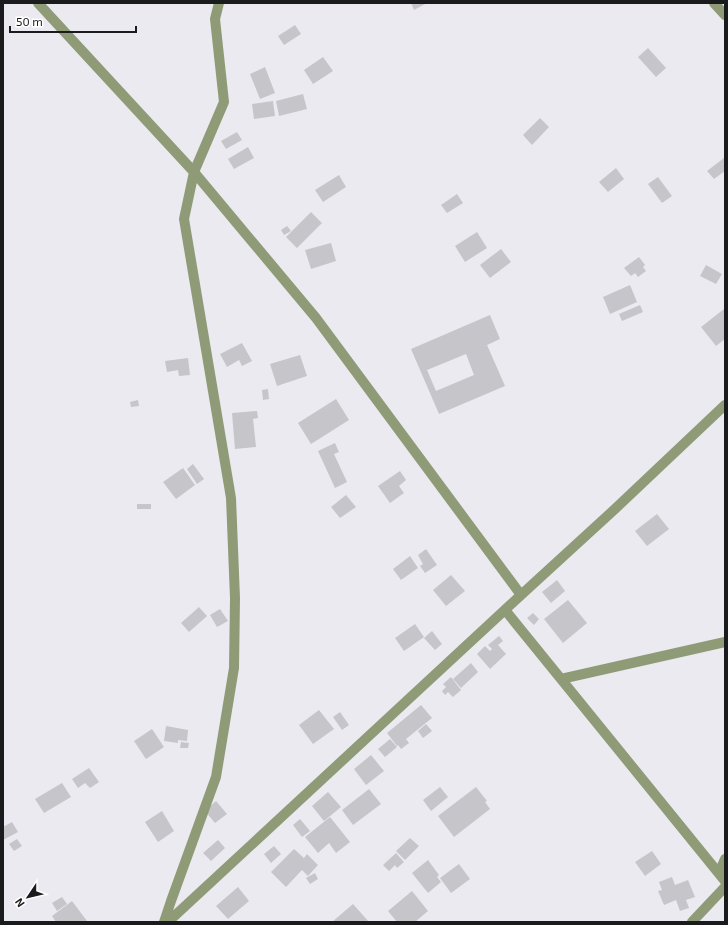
<svg xmlns="http://www.w3.org/2000/svg" width="728" height="925" font-family="'Exo 2',sans-serif">
<style>
.building{fill:#c5c5ca;fill-rule:evenodd}
.lines{fill:none;stroke-linecap:round;stroke-linejoin:round}
.minor{stroke:#8f9b76;stroke-width:10}
</style>
<rect width="100%" height="100%" fill="#eaeaf0"/>
<path class="building" d="M 411,3 L 427,3 L 414,10 Z
M 295,25 L 301,34 L 284,45 L 278,36 Z
M 648,48 L 666,68 L 656,77 L 638,57 Z
M 323,57 L 333,71 L 313,84 L 304,70 Z
M 265,67 L 275,93 L 260,99 L 250,74 Z
M 303,94 L 307,109 L 279,116 L 276,101 Z
M 273,101 L 275,116 L 254,119 L 252,104 Z
M 540,118 L 549,127 L 532,145 L 523,135 Z
M 237,132 L 242,140 L 226,149 L 221,141 Z
M 248,147 L 254,158 L 234,169 L 228,159 Z
M 724,158 L 725,171 L 714,179 L 707,171 Z
M 616,168 L 624,179 L 608,192 L 599,182 Z
M 339,175 L 346,187 L 323,202 L 315,190 Z
M 658,177 L 672,196 L 662,203 L 648,184 Z
M 457,194 L 463,203 L 447,213 L 441,205 Z
M 311,212 L 322,223 L 297,248 L 286,237 Z
M 287,226 L 291,231 L 284,235 L 281,230 Z
M 477,232 L 487,248 L 465,262 L 455,246 Z
M 331,243 L 336,261 L 311,269 L 305,250 Z
M 501,249 L 511,262 L 490,278 L 480,265 Z
M 639,257 L 645,265 L 643,267 L 646,271 L 638,277 L 635,273 L 631,276 L 624,268 Z
M 706,265 L 722,274 L 716,284 L 700,276 Z
M 630,285 L 637,302 L 610,314 L 603,297 Z
M 640,305 L 643,312 L 622,321 L 619,314 Z
M 724,309 L 725,310 L 725,339 L 716,346 L 701,327 Z
M 490,315 L 500,339 L 487,345 L 505,386 L 439,414 L 411,349 ZM 466,354 L 474,375 L 436,391 L 427,370 Z
M 242,343 L 252,361 L 242,366 L 239,360 L 227,367 L 220,354 Z
M 300,355 L 307,376 L 277,386 L 270,364 Z
M 188,358 L 190,375 L 179,376 L 178,370 L 167,372 L 165,361 Z
M 268,389 L 269,399 L 263,400 L 262,390 Z
M 336,399 L 349,420 L 311,444 L 298,423 Z
M 138,400 L 139,406 L 131,407 L 130,402 Z
M 257,411 L 258,418 L 253,419 L 256,447 L 235,449 L 232,413 Z
M 335,443 L 339,452 L 334,454 L 347,482 L 335,488 L 318,451 Z
M 193,464 L 204,479 L 197,484 L 187,469 Z
M 183,468 L 195,485 L 176,499 L 163,482 Z
M 400,471 L 406,480 L 399,486 L 404,493 L 390,503 L 378,486 Z
M 346,495 L 356,507 L 340,518 L 331,507 Z
M 137,504 L 151,504 L 151,509 L 137,509 Z
M 657,514 L 669,529 L 647,546 L 635,531 Z
M 426,549 L 437,565 L 425,573 L 420,566 L 423,564 L 418,555 Z
M 410,556 L 418,568 L 401,580 L 393,569 Z
M 451,575 L 465,591 L 446,606 L 433,590 Z
M 557,580 L 565,591 L 551,603 L 542,592 Z
M 568,600 L 587,623 L 563,643 L 544,619 Z
M 199,607 L 207,616 L 189,632 L 181,623 Z
M 220,609 L 228,621 L 217,627 L 210,615 Z
M 533,613 L 539,619 L 534,625 L 527,618 Z
M 415,624 L 424,637 L 404,651 L 395,638 Z
M 432,631 L 442,644 L 435,650 L 424,638 Z
M 499,636 L 503,641 L 498,645 L 506,654 L 490,669 L 477,654 L 485,646 L 490,651 L 492,649 L 488,645 Z
M 471,663 L 478,672 L 461,688 L 453,679 Z
M 451,677 L 461,690 L 453,697 L 448,692 L 445,695 L 442,691 L 446,687 L 443,684 Z
M 421,705 L 432,718 L 406,739 L 409,743 L 401,749 L 398,745 L 397,746 L 387,733 Z
M 319,710 L 334,729 L 313,744 L 299,725 Z
M 340,712 L 349,725 L 342,730 L 333,717 Z
M 426,724 L 432,731 L 423,738 L 418,731 Z
M 166,726 L 188,730 L 187,741 L 178,740 L 178,743 L 164,741 Z
M 152,729 L 164,747 L 146,759 L 134,741 Z
M 390,739 L 397,747 L 385,757 L 378,749 Z
M 181,742 L 189,743 L 188,748 L 180,748 Z
M 371,755 L 384,771 L 366,785 L 354,769 Z
M 89,768 L 99,782 L 90,788 L 85,783 L 78,788 L 72,779 Z
M 62,783 L 71,797 L 44,813 L 35,799 Z
M 440,787 L 448,797 L 431,811 L 423,800 Z
M 476,787 L 487,801 L 485,802 L 490,809 L 454,837 L 438,816 Z
M 369,789 L 381,804 L 353,825 L 342,810 Z
M 328,792 L 341,807 L 324,821 L 312,806 Z
M 216,801 L 227,814 L 215,823 L 205,811 Z
M 162,811 L 174,831 L 158,842 L 145,822 Z
M 330,817 L 350,842 L 336,853 L 329,843 L 318,853 L 305,837 Z
M 300,819 L 310,831 L 302,837 L 293,825 Z
M 12,822 L 18,832 L 3,840 L 3,827 Z
M 410,838 L 419,846 L 405,860 L 396,851 Z
M 17,839 L 22,846 L 14,851 L 9,844 Z
M 218,840 L 225,848 L 211,861 L 203,853 Z
M 274,846 L 281,854 L 271,863 L 264,854 Z
M 294,849 L 304,858 L 307,854 L 318,865 L 308,876 L 302,870 L 286,887 L 271,872 Z
M 652,851 L 661,864 L 645,876 L 635,862 Z
M 396,853 L 404,862 L 397,868 L 395,865 L 389,871 L 383,865 Z
M 428,860 L 439,875 L 437,877 L 441,882 L 428,893 L 412,873 Z
M 459,864 L 470,879 L 451,893 L 440,878 Z
M 315,873 L 318,879 L 310,884 L 306,878 Z
M 672,877 L 675,885 L 688,880 L 695,897 L 686,900 L 689,908 L 680,911 L 676,900 L 664,905 L 658,891 L 662,890 L 659,882 Z
M 238,887 L 249,901 L 228,919 L 216,906 Z
M 412,891 L 428,911 L 415,922 L 397,922 L 388,911 Z
M 62,897 L 67,904 L 57,911 L 52,903 Z
M 72,901 L 87,921 L 56,922 L 52,916 Z
M 353,904 L 369,922 L 332,922 Z"/>
<g class="lines">
<path class="minor" d="M 38,3 L 194,172 L 316,318 L 521,595 L 168,922
M 714,3 L 725,15
M 521,595 L 616,508 L 725,405
M 505,610 L 725,881
M 561,679 L 725,642
M 719,873 L 725,859
M 164,922 L 171,901 L 216,777 L 234,668 L 235,598 L 231,498 L 184,219 L 194,172 L 224,102 L 215,19 L 219,3
M 692,922 L 725,887"/>
</g>
<rect width="728" height="925" fill="none" stroke="#1a1b1d" stroke-width="8"/>
<g transform="translate(28 897) rotate(235)" stroke="#ffffff" stroke-width="3" paint-order="stroke">
<path d="M0-3L7 15L0 10L-7 15Z" fill="#1a1b1d"/>
<text y="-6" font-size="11" font-weight="bold" text-anchor="middle" fill="#1a1b1d">N</text>
</g>
<path d="M10 26v6h126v-6" fill="none" stroke="#1a1b1d" stroke-width="2"/>
<text x="16" y="26" font-size="12" fill="#1a1b1d" stroke="#ffffff" stroke-width="3" paint-order="stroke">50 m</text>
</svg>
